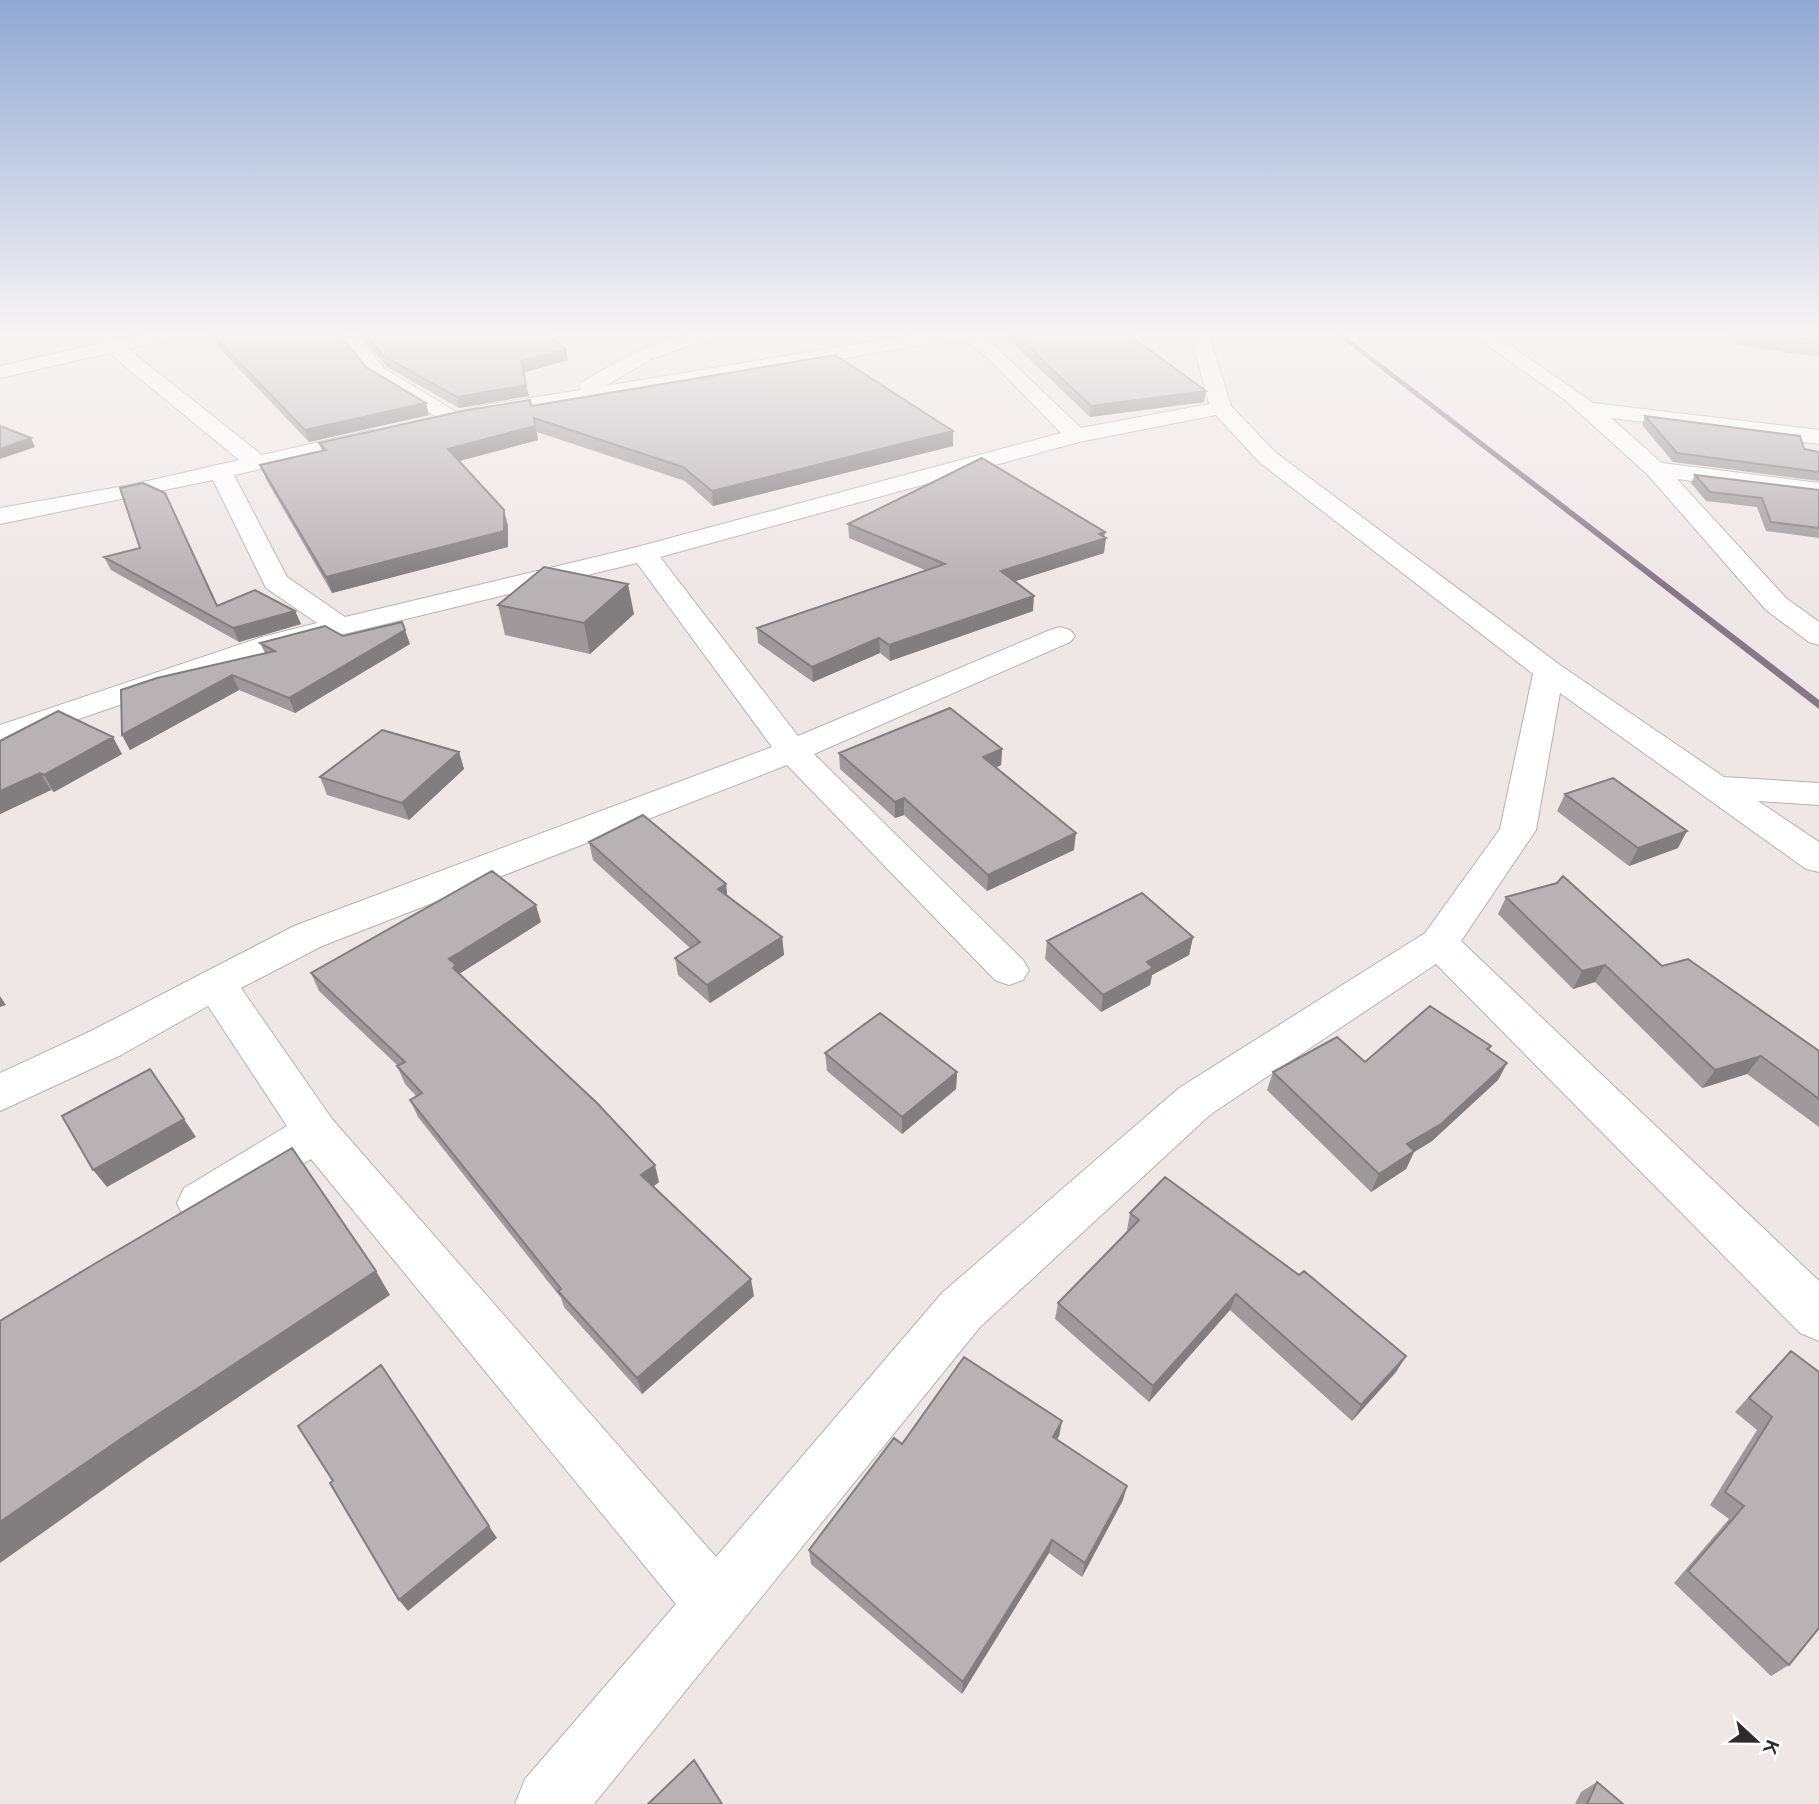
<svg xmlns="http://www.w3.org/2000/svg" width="1819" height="1804" font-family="Arial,sans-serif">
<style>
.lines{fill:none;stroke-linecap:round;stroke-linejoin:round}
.stream{fill:#887689;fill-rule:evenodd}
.minor-casing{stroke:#b8b0af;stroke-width:2}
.minor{fill:#fff;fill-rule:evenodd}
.wall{fill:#9f999c}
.shaded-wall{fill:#827d7f}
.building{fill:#b9b2b5;stroke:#827d7f;stroke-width:2}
</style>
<rect width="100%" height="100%" fill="#efe7e6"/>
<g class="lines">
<path class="stream" d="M 1333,332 L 1340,332 L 1819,700 L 1819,709 Z"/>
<defs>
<path id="minor" d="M 86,332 L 107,332 L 117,340 L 154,332 L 188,332 L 186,336 L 128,349 L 262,455 L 372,430 L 380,432 L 383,437 L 380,442 L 234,475 L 287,577 L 345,617 L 637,547 L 1061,433 L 991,361 L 963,338 L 479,420 L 468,413 L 479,406 L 581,390 L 579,386 L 582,382 C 626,357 669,331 720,332 L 718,336 L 651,359 L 605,386 L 929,332 L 980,332 L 1081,428 L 1209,404 L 1190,332 L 1208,332 L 1231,406 L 1275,452 L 1560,665 L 1724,777 L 1819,783 L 1819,805 L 1758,801 L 1819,842 L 1819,872 L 1806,869 L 1560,693 L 1536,830 L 1461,941 L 1819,1281 L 1819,1341 L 1800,1333 L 1436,964 L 1211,1114 L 980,1327 L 594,1804 L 515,1804 L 525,1779 L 676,1604 L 311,1159 L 218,1218 L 201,1224 L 184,1218 L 177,1203 L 184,1188 L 287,1126 L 208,1006 L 121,1055 L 0,1111 L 0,1073 L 91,1031 L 294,926 L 772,747 L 637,563 L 282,649 L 0,746 L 0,725 L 262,637 L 317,623 L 266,588 L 213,480 L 0,524 L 0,508 L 130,485 L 239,460 L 109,353 L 0,378 L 0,366 L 98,344 ZM 1216,415 L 1259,462 L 1533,674 L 1500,829 L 1425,933 L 1179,1088 L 942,1293 L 716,1557 L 332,1119 L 241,988 L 322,946 L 787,765 L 995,980 L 1009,985 L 1023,980 L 1029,970 L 1023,960 L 814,754 L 1070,642 L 1075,636 L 1070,630 L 1060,627 L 1050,630 L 798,736 L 660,557 L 1079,442 Z
M 335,332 L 354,332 L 385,369 L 466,418 L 463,423 L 447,423 L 371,377 Z
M 1469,332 L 1491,332 L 1593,403 L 1819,430 L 1819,444 L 1611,418 L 1662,463 L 1819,483 L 1819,497 L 1677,479 L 1786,598 L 1819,622 L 1819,645 L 1809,642 L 1766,610 L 1647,474 L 1565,400 Z"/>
</defs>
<use href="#minor" class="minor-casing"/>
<use href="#minor" class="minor"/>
</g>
<path class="wall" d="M 357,332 L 545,332 L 566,349 L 568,360 L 523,372 L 529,396 L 459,408 L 387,367 Z
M 1007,332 L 1125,332 L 1204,402 L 1090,417 L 1007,338 Z
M 1730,332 L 1819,332 L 1819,357 L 1735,345 L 1735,341 L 1729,340 Z
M 214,336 L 366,367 L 429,415 L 309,442 L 218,347 Z
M 531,406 L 953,431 L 953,446 L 713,506 L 685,481 L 537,432 L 538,440 L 459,461 L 508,526 L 508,547 L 332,593 L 266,479 L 260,465 L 322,451 L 319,443 Z
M 1645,416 L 1819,452 L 1819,481 L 1673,462 L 1642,425 Z
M 1695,475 L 1819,490 L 1819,538 L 1766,531 L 1757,507 L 1706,501 L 1691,483 Z
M 848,524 L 1104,537 L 1104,553 L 1015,581 L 1033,611 L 890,661 L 880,653 L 813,682 L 758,643 L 757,628 L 925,570 L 849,538 Z
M 104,557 L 217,606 L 295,611 L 301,624 L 239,642 L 111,570 Z
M 498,605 L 634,614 L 590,654 L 505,635 Z
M 343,636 L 410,644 L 295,713 L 239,690 L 130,750 L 122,735 L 265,653 L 260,643 Z
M 0,741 L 122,754 L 54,792 L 51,790 L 0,814 Z
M 1002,749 L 1001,765 L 995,768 L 1074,850 L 987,891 L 904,815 L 895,818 L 840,769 L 839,753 Z
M 459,752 L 464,769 L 409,820 L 327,795 L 320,777 Z
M 1565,794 L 1678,848 L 1629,866 L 1557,811 Z
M 589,842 L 726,884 L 727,895 L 782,937 L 784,955 L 710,1003 L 678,975 L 675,958 L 690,948 L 593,860 Z
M 1506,897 L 1662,966 L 1819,1051 L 1819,1127 L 1747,1074 L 1702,1088 L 1595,982 L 1573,989 L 1498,914 Z
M 541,922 L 459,974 L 659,1182 L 653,1187 L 754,1296 L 642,1394 L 564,1307 L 561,1298 L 418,1117 L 410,1100 L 416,1096 L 405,1084 L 397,1066 L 398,1066 L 319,991 L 311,973 Z
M 1193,937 L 1189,955 L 1152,975 L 1150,985 L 1101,1012 L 1045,959 L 1047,941 Z
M 1491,1046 L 1489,1051 L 1507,1063 L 1498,1080 L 1432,1141 L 1414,1152 L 1406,1169 L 1371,1192 L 1267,1090 L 1273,1072 Z
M 825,1053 L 957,1072 L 956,1089 L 902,1134 L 827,1071 Z
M 1130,1213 L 1406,1356 L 1396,1372 L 1352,1421 L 1230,1310 L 1149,1402 L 1055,1319 L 1058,1303 L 1128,1231 L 1127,1230 Z
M 1791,1351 L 1789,1665 L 1771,1676 L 1674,1583 L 1729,1519 L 1710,1505 L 1757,1430 L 1735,1412 L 1777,1365 Z
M 1062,1421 L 1059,1436 L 1057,1439 L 1123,1500 L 1082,1577 L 1049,1553 L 962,1694 L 811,1564 L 809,1550 L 902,1444 Z
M 1597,1782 L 1623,1804 L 1575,1804 L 1581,1792 Z"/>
<path class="shaded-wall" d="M 566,349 L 568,360 L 523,373 L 521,361 Z
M 526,385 L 529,396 L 459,408 L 457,397 Z
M 1206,391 L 1204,402 L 1090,417 L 1091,406 Z
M 426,403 L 429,415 L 309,442 L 305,430 Z
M 535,426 L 538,440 L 452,463 L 448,449 Z
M 953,431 L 953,446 L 713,506 L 712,491 Z
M 31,438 L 35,447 L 0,459 L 0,449 Z
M 504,510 L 508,526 L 508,547 L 332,593 L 326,577 Z
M 1105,532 L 1104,539 L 1106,538 L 1104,553 L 1000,586 L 1001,571 Z
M 628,584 L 634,614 L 590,654 L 584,623 Z
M 1034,596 L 1033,611 L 890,661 L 889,645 Z
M 295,611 L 301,624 L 239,642 L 233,628 Z
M 405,630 L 410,644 L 295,713 L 289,698 Z
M 879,638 L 880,653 L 813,682 L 812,667 Z
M 232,675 L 239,690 L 130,750 L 122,735 Z
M 113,737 L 122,754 L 54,792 L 44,775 Z
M 1002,749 L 1001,765 L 982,774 L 983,757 Z
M 459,752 L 464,769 L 409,820 L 402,803 Z
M 40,773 L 51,790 L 0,814 L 0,791 Z
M 904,798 L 904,815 L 895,818 L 895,802 Z
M 1687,831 L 1678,848 L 1629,866 L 1638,848 Z
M 1076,833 L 1074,850 L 987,891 L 988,875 Z
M 726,884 L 728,902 L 718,889 Z
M 536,905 L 541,922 L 459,974 L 459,985 L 449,959 Z
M 782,937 L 784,955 L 710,1003 L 707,985 Z
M 1193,937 L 1189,955 L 1152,975 L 1150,985 L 1101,1012 L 1103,995 L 1147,962 Z
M 1605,965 L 1595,982 L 1573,989 L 1582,971 Z
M 0,996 L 6,1005 L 0,1007 Z
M 1761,1056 L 1747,1074 L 1702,1088 L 1715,1070 Z
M 1507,1063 L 1498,1080 L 1432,1141 L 1414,1152 L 1406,1169 L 1371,1192 L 1379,1174 L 1407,1144 Z
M 957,1072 L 956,1089 L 902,1134 L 902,1117 Z
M 184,1119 L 196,1137 L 107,1187 L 93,1170 Z
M 655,1165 L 659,1182 L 645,1192 L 641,1175 Z
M 376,1271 L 390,1295 L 145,1460 L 0,1563 L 0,1522 L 122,1438 Z
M 751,1279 L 754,1296 L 642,1394 L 637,1378 Z
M 1236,1294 L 1230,1310 L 1149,1402 L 1153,1386 Z
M 1406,1356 L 1396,1372 L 1352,1421 L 1361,1405 Z
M 1062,1421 L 1059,1436 L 1050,1452 L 1053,1437 Z
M 1127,1486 L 1123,1500 L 1082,1577 L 1085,1563 Z
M 489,1526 L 497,1538 L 408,1611 L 399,1600 Z
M 1052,1540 L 1049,1553 L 962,1694 L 963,1682 Z"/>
<path class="building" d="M 234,332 L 337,332 L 366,367 L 426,403 L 305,430 L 214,336 Z
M 363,332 L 545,332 L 566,349 L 521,361 L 526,385 L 457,397 L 384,356 Z
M 1013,332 L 1125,332 L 1206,391 L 1091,406 Z
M 1752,332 L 1819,332 L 1819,341 Z
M 835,355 L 953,431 L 712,491 L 683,467 L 534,418 L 535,426 L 448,449 L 504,510 L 504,531 L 326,577 L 260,465 L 326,450 L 319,443 L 467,410 L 530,400 L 531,406 Z
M 1645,416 L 1800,436 L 1804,449 L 1819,452 L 1819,472 L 1677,453 Z
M 0,426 L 31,438 L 0,449 Z
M 982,458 L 1105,532 L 1099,534 L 1106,538 L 1001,571 L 1034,596 L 889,645 L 879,638 L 812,667 L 757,628 L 945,564 L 848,524 Z
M 1695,475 L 1819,490 L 1819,528 L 1771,522 L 1762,498 L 1710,492 Z
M 143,483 L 165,493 L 217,606 L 255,590 L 295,611 L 233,628 L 104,557 L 140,548 L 120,488 Z
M 544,567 L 628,584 L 584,623 L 498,605 Z
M 402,622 L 405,630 L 289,698 L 232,675 L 122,735 L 121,690 L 157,678 L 275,651 L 260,643 L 325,626 L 343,636 Z
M 950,708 L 1002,749 L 983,757 L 1076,833 L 988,875 L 904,798 L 895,802 L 839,753 Z
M 58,711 L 113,737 L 44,775 L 40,773 L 0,791 L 0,741 Z
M 382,730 L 459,752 L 402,803 L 320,777 Z
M 1613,778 L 1687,831 L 1638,848 L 1565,794 Z
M 643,815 L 726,884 L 718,889 L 782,937 L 707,985 L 675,958 L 700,942 L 589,842 Z
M 492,871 L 536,905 L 449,959 L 456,965 L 453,968 L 597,1103 L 655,1165 L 641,1175 L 751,1279 L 637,1378 L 558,1291 L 561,1289 L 410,1100 L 422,1093 L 397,1066 L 405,1062 L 311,973 Z
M 1563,876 L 1662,966 L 1688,959 L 1819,1051 L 1819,1099 L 1761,1056 L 1715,1070 L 1605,965 L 1582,971 L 1506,897 L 1557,883 Z
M 1142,893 L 1193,937 L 1147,962 L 1153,968 L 1103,995 L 1047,941 Z
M 1430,1006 L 1491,1046 L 1487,1049 L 1507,1063 L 1441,1124 L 1407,1144 L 1414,1151 L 1379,1174 L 1273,1072 L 1337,1037 L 1365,1062 Z
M 880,1013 L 957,1072 L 902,1117 L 825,1053 Z
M 150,1069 L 184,1119 L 93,1170 L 62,1116 Z
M 292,1148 L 376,1271 L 122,1438 L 0,1522 L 0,1321 L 96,1263 Z
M 1165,1177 L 1299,1275 L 1304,1271 L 1406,1356 L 1361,1405 L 1236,1294 L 1153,1386 L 1058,1303 L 1139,1220 L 1130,1213 Z
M 1791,1351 L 1819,1372 L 1819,1628 L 1789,1665 L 1688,1571 L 1744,1506 L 1725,1492 L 1772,1417 L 1749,1398 Z
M 964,1357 L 1062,1421 L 1053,1437 L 1127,1486 L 1085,1563 L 1052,1540 L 963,1682 L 809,1550 L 894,1438 L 902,1444 Z
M 381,1365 L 489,1526 L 399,1600 L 330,1483 L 333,1481 L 298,1426 Z
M 694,1760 L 722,1804 L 648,1804 Z
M 1597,1782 L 1623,1804 L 1587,1804 Z"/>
<linearGradient id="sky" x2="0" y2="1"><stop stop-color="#91a8d2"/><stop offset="0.57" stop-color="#f8f4f4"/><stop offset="1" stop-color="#f8f4f4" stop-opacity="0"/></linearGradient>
<rect width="1819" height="584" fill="url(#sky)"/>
<g transform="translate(1756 1741) rotate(112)" stroke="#ffffff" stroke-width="5" paint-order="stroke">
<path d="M0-5L12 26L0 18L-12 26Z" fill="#2e2b2a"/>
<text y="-10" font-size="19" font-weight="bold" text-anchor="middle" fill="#2e2b2a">K</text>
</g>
</svg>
